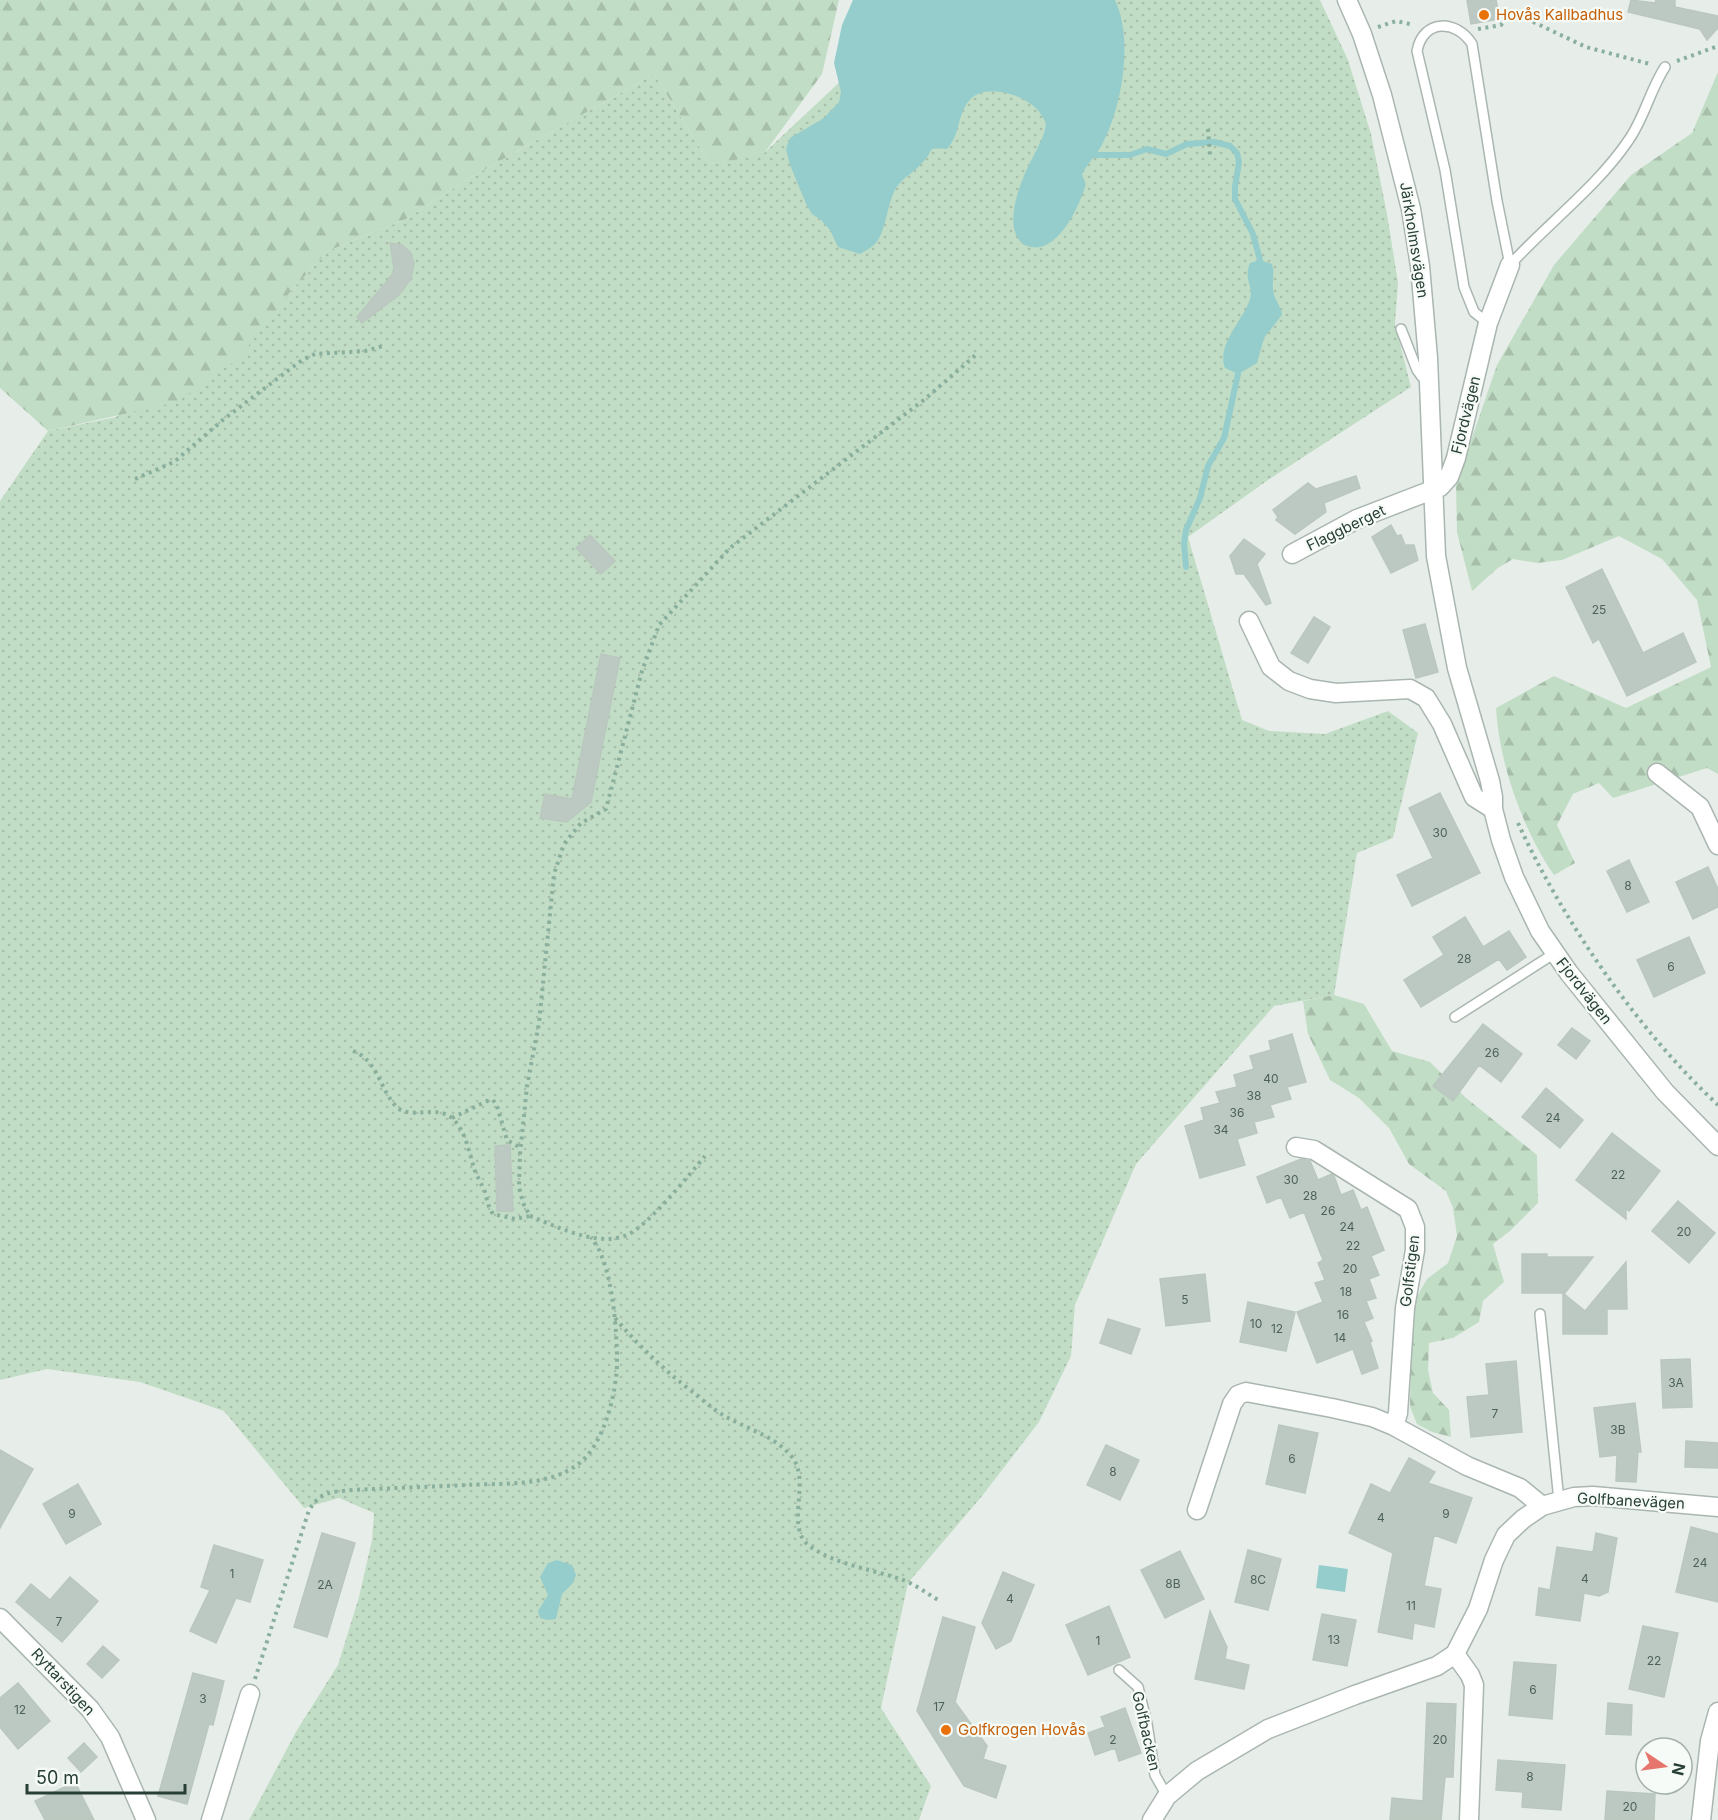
<svg xmlns="http://www.w3.org/2000/svg" width="1718" height="1820" font-family="Inter,sans-serif">
<style>
.grass{fill:url(#grass-dots)}
.forest{fill:url(#forest-firs)}
.water{fill:#95cdcc}
.lines{fill:none;stroke-linecap:round;stroke-linejoin:round}
.stream{stroke:#95cdcc;stroke-width:6}
.building{fill:#bcc9c2;stroke:#bac7bf;stroke-width:1.5}
.service-casing{stroke:#aab6b0;stroke-width:12}
.minor-casing{stroke:#aab6b0;stroke-width:21}
.tertiary-casing{stroke:#aab6b0;stroke-width:21}
.path{stroke:#8aaf9d;stroke-width:4;stroke-dasharray:3 4.5;stroke-linecap:butt}
.service{stroke:#fff;stroke-width:9}
.minor{stroke:#fff;stroke-width:18}
.tertiary{stroke:#fff;stroke-width:18}
.food-dot{fill:#e8710a;stroke:#f7fbf8;stroke-width:2}
.labels{text-anchor:middle;stroke-width:4.5;stroke-linejoin:round;paint-order:stroke}
.number-label{font-size:12px;fill:#4c6258}
.food-label{font-size:15px;fill:#c56008;stroke:#f7fbf8;text-anchor:start}
.street-label{font-size:15px;fill:#273f34;stroke:#f7fbf8}
</style>
<defs>
<pattern id="grass-dots" width="8" height="8" patternUnits="userSpaceOnUse" patternTransform="scale(1.5)"><rect width="8" height="8" fill="#c2ddc5"/><path d="M2 2h.1M6 6h.1" fill="none" stroke="#a7bfaa" stroke-width="1.8" stroke-linecap="round"/></pattern>
<pattern id="forest-firs" width="22" height="20" patternUnits="userSpaceOnUse" patternTransform="scale(1.5)"><rect width="22" height="20" fill="#c2ddc5"/><path d="M5 1l3.5 6h-7zM16 11l3.5 6h-7z" fill="#a7bfaa"/></pattern>
</defs>
<rect width="100%" height="100%" fill="#e7eeea"/>
<path class="grass" d="M 927,0 L 1320,0 L 1348,60 L 1371,134 L 1387,214 L 1398,283 L 1395,324 L 1411,387 L 1268,480 L 1188,537 L 1242,720 L 1269,731 L 1325,734 L 1388,711 L 1418,733 L 1393,838 L 1357,853 L 1334,995 L 1274,1006 L 1136,1164 L 1075,1305 L 1071,1356 L 1039,1422 L 982,1496 L 908,1583 L 881,1708 L 931,1786 L 919,1820 L 249,1820 L 297,1730 L 338,1665 L 359,1597 L 372,1540 L 374,1513 L 339,1498 L 304,1508 L 224,1411 L 140,1382 L 47,1369 L 0,1380 L 0,501 L 48,431 L 116,417 L 290,292 L 328,251 L 406,219 L 468,179 L 654,74 L 710,164 L 763,154 Z"/>
<path class="forest" d="M 0,0 L 839,0 L 822,74 L 763,155 L 710,164 L 654,74 L 468,179 L 406,219 L 328,251 L 290,292 L 239,358 L 177,402 L 48,431 L 0,388 Z
M 1718,72 L 1718,774 L 1707,768 L 1613,798 L 1599,783 L 1573,794 L 1557,825 L 1575,863 L 1554,875 C 1523,830 1499,764 1496,708 L 1554,676 L 1626,708 L 1711,667 L 1697,600 L 1662,559 L 1619,536 L 1562,560 L 1537,563 L 1513,559 L 1498,568 L 1472,591 L 1457,532 L 1456,484 L 1497,365 L 1554,265 L 1631,175 L 1692,133 Z
M 1334,995 L 1364,1004 L 1392,1051 L 1430,1062 L 1465,1097 L 1537,1155 L 1538,1203 L 1510,1231 L 1493,1244 L 1504,1282 L 1483,1301 L 1479,1322 L 1453,1338 L 1429,1343 L 1428,1370 L 1433,1393 L 1449,1410 L 1451,1437 L 1432,1432 L 1417,1424 L 1410,1407 L 1412,1305 L 1427,1279 L 1448,1263 L 1457,1236 L 1453,1208 L 1446,1191 L 1409,1164 L 1389,1128 L 1359,1098 L 1330,1080 L 1308,1034 L 1303,1001 Z"/>
<path class="water" d="M 853,0 L 1115,0 C 1134,40 1122,110 1100,148 C 1095,157 1087,164 1082,174 C 1083,179 1087,183 1085,187 C 1078,209 1058,252 1031,247 C 1026,246 1022,244 1019,240 C 1004,220 1022,177 1033,157 C 1038,146 1045,136 1046,123 C 1043,118 1040,112 1036,108 C 1020,93 982,82 968,102 C 957,117 960,135 947,149 C 925,148 936,148 923,162 C 915,172 903,177 896,188 C 887,203 886,233 875,244 C 871,248 865,251 860,254 L 838,247 L 830,230 L 821,220 L 812,214 L 807,206 L 790,165 L 786,149 L 790,138 L 824,118 L 839,102 L 841,92 L 834,63 L 842,25 Z
M 1260,260 L 1272,264 C 1275,273 1272,281 1273,290 C 1274,299 1281,306 1282,315 L 1264,338 L 1257,363 L 1238,374 L 1225,368 C 1216,345 1244,319 1250,299 C 1254,286 1243,280 1250,263 Z
M 557,1560 L 572,1565 L 576,1575 L 573,1583 L 562,1594 L 556,1619 L 548,1620 L 540,1618 L 538,1611 L 548,1595 L 540,1577 L 548,1563 Z
M 1319,1565 L 1348,1569 L 1345,1592 L 1316,1588 Z"/>
<g class="lines">
<path class="stream" d="M 1094,155 L 1130,155 L 1147,149 L 1166,154 L 1187,144 L 1214,142 L 1230,146 L 1237,153 L 1239,162 L 1235,187 L 1235,199 L 1253,234 L 1260,260
M 1186,567 L 1184,543 L 1186,530 L 1200,498 L 1208,466 L 1224,438 L 1238,374"/>
</g>
<path class="building" d="M 1467,0 L 1496,0 L 1500,19 L 1471,24 Z
M 1631,0 L 1655,3 L 1656,0 L 1675,0 L 1675,7 L 1718,16 L 1718,28 L 1707,40 L 1700,29 L 1628,12 Z
M 390,243 L 402,245 L 410,252 L 414,263 L 411,279 L 399,295 L 362,323 L 357,317 L 392,275 L 394,268 Z
M 1356,476 L 1360,488 L 1324,503 L 1326,512 L 1295,534 L 1276,520 L 1278,517 L 1273,510 L 1308,483 L 1316,489 Z
M 1391,525 L 1397,536 L 1401,535 L 1405,545 L 1414,545 L 1418,560 L 1391,573 L 1372,537 Z
M 590,535 L 615,561 L 601,574 L 576,548 Z
M 1244,539 L 1265,554 L 1257,564 L 1271,603 L 1266,605 L 1244,574 L 1236,574 L 1230,556 Z
M 1602,569 L 1643,653 L 1683,633 L 1696,662 L 1627,696 L 1599,639 L 1593,643 L 1566,587 Z
M 1314,617 L 1330,627 L 1308,663 L 1291,653 Z
M 1425,624 L 1438,672 L 1416,678 L 1403,630 Z
M 601,654 L 620,658 L 591,802 L 567,822 L 540,818 L 545,794 L 572,799 Z
M 1440,793 L 1480,873 L 1412,906 L 1397,875 L 1433,858 L 1409,808 Z
M 1629,860 L 1649,902 L 1627,912 L 1607,871 Z
M 1708,867 L 1718,889 L 1718,907 L 1693,919 L 1676,882 Z
M 1465,917 L 1483,947 L 1509,931 L 1526,957 L 1507,970 L 1499,959 L 1421,1007 L 1404,980 L 1444,955 L 1433,937 Z
M 1689,937 L 1705,973 L 1654,997 L 1637,960 Z
M 1483,1024 L 1522,1054 L 1501,1082 L 1479,1065 L 1453,1101 L 1433,1086 Z
M 1572,1028 L 1590,1041 L 1576,1059 L 1558,1045 Z
M 1292,1034 L 1306,1082 L 1287,1087 L 1291,1099 L 1270,1105 L 1274,1117 L 1254,1122 L 1257,1133 L 1237,1139 L 1245,1165 L 1200,1178 L 1185,1126 L 1204,1120 L 1201,1108 L 1220,1103 L 1216,1092 L 1237,1087 L 1234,1075 L 1254,1069 L 1250,1056 L 1271,1050 L 1269,1041 Z
M 1546,1088 L 1583,1120 L 1560,1148 L 1522,1117 Z
M 1612,1133 L 1660,1171 L 1629,1211 L 1626,1208 L 1626,1219 L 1576,1180 Z
M 510,1145 L 513,1211 L 497,1211 L 495,1146 Z
M 1301,1159 L 1310,1161 L 1318,1180 L 1332,1174 L 1334,1176 L 1341,1195 L 1353,1190 L 1361,1210 L 1367,1207 L 1384,1250 L 1371,1256 L 1379,1275 L 1369,1279 L 1376,1298 L 1366,1301 L 1373,1318 L 1364,1322 L 1372,1341 L 1370,1342 L 1378,1368 L 1362,1374 L 1353,1349 L 1317,1363 L 1297,1312 L 1323,1302 L 1315,1283 L 1325,1280 L 1318,1263 L 1323,1260 L 1304,1212 L 1290,1218 L 1281,1197 L 1267,1203 L 1257,1177 Z
M 1678,1201 L 1715,1233 L 1689,1263 L 1652,1231 Z
M 1522,1254 L 1547,1254 L 1547,1257 L 1593,1257 L 1565,1293 L 1522,1293 Z
M 1626,1262 L 1627,1309 L 1607,1309 L 1607,1334 L 1563,1334 L 1563,1293 L 1585,1311 Z
M 1205,1274 L 1210,1321 L 1166,1326 L 1160,1279 Z
M 1248,1302 L 1295,1312 L 1286,1351 L 1240,1342 Z
M 1108,1319 L 1140,1329 L 1131,1354 L 1100,1343 Z
M 1690,1359 L 1692,1407 L 1663,1408 L 1661,1360 Z
M 1516,1361 L 1522,1432 L 1471,1437 L 1467,1397 L 1489,1395 L 1486,1364 Z
M 1635,1403 L 1641,1452 L 1638,1452 L 1636,1482 L 1616,1481 L 1617,1455 L 1600,1457 L 1594,1408 Z
M 1279,1425 L 1318,1433 L 1305,1493 L 1266,1484 Z
M 1686,1441 L 1718,1443 L 1718,1468 L 1685,1467 Z
M 1106,1445 L 1139,1460 L 1120,1500 L 1087,1485 Z
M 0,1450 L 33,1469 L 0,1528 Z
M 1409,1458 L 1435,1472 L 1428,1483 L 1472,1498 L 1456,1543 L 1434,1535 L 1424,1586 L 1441,1589 L 1434,1627 L 1414,1623 L 1412,1639 L 1378,1632 L 1393,1553 L 1349,1533 L 1371,1484 L 1390,1493 Z
M 78,1484 L 101,1524 L 66,1544 L 43,1504 Z
M 1691,1527 L 1718,1534 L 1718,1602 L 1676,1592 Z
M 322,1533 L 355,1543 L 327,1637 L 294,1627 Z
M 1596,1533 L 1617,1538 L 1608,1592 L 1599,1596 L 1584,1593 L 1580,1621 L 1536,1615 L 1539,1588 L 1550,1590 L 1557,1547 L 1593,1552 Z
M 214,1545 L 263,1560 L 250,1602 L 236,1598 L 216,1643 L 190,1631 L 210,1590 L 201,1587 Z
M 1248,1550 L 1281,1559 L 1268,1610 L 1235,1602 Z
M 1180,1551 L 1204,1599 L 1165,1618 L 1141,1570 Z
M 1003,1572 L 1034,1585 L 1011,1641 L 996,1649 L 982,1623 Z
M 70,1577 L 98,1601 L 62,1642 L 16,1602 L 31,1584 L 50,1600 Z
M 1109,1606 L 1130,1657 L 1088,1675 L 1066,1625 Z
M 1210,1611 L 1227,1647 L 1225,1659 L 1249,1665 L 1244,1689 L 1195,1679 Z
M 1322,1614 L 1356,1620 L 1347,1666 L 1313,1660 Z
M 943,1617 L 975,1627 L 955,1702 L 987,1746 L 983,1759 L 1006,1766 L 996,1798 L 964,1786 L 917,1711 Z
M 1643,1626 L 1678,1633 L 1664,1697 L 1629,1689 Z
M 103,1646 L 119,1660 L 102,1678 L 87,1664 Z
M 1514,1662 L 1556,1665 L 1552,1719 L 1509,1715 Z
M 193,1673 L 224,1681 L 213,1725 L 209,1724 L 187,1804 L 158,1796 Z
M 18,1683 L 50,1721 L 18,1749 L 0,1727 L 0,1698 Z
M 1427,1703 L 1456,1704 L 1453,1777 L 1445,1777 L 1441,1820 L 1390,1820 L 1392,1798 L 1423,1801 Z
M 1608,1703 L 1632,1705 L 1631,1735 L 1606,1734 Z
M 1125,1708 L 1141,1753 L 1119,1761 L 1115,1748 L 1095,1755 L 1088,1733 L 1105,1727 L 1101,1717 Z
M 84,1743 L 97,1757 L 81,1772 L 68,1758 Z
M 1498,1760 L 1565,1765 L 1561,1810 L 1522,1807 L 1523,1792 L 1496,1790 Z
M 75,1782 L 94,1820 L 45,1820 L 35,1801 Z
M 1607,1791 L 1655,1794 L 1654,1820 L 1605,1820 Z"/>
<g class="lines">
<defs>
<path id="service" d="M 1488,323 L 1474,312 L 1464,287 L 1445,170 L 1417,51 C 1423,19 1456,19 1472,44 L 1497,201 L 1510,265 C 1548,223 1596,188 1628,141 C 1644,119 1650,90 1665,67
M 1401,329 L 1417,370 L 1422,377 L 1429,377
M 1455,1017 L 1555,953
M 1540,1314 L 1559,1501
M 1119,1670 L 1138,1687 L 1147,1724 L 1155,1775 L 1167,1796"/>
<path id="minor" d="M 1347,0 L 1362,34 L 1382,95 L 1411,209 L 1420,266 L 1428,358 L 1436,556 L 1457,668 L 1490,781 L 1493,797 L 1493,809 L 1501,840 L 1514,877 L 1540,931 L 1569,973 L 1665,1092 L 1718,1146
M 1292,554 L 1357,519 L 1440,487 L 1449,477 L 1456,458 L 1488,323 L 1510,265
M 1249,621 L 1271,667 L 1289,681 L 1310,689 L 1336,693 L 1410,689 L 1426,698 L 1442,724 L 1474,797 L 1493,809
M 1657,773 L 1700,807 L 1718,845
M 1296,1147 L 1314,1150 L 1408,1209 L 1415,1227 L 1415,1250 L 1405,1308 L 1398,1413 L 1394,1426
M 1197,1510 L 1232,1404 L 1238,1395 L 1246,1392 L 1332,1408 L 1372,1417 L 1394,1426 L 1467,1466 L 1520,1488 L 1542,1506
M 0,1618 L 90,1709 L 110,1737 L 146,1820
M 1455,1654 L 1470,1675 L 1474,1685 L 1469,1820
M 211,1820 L 250,1694
M 1152,1820 L 1167,1796 L 1197,1771 L 1268,1729 L 1355,1695 L 1437,1666 L 1455,1654 L 1478,1609 L 1494,1560 L 1506,1535 L 1523,1519 L 1542,1506 L 1574,1497 L 1593,1496 L 1718,1507"/>
<path id="tertiary" d="M 1701,1820 L 1710,1741 L 1718,1712"/>
</defs>
<use href="#service" class="service-casing"/>
<use href="#minor" class="minor-casing"/>
<use href="#tertiary" class="tertiary-casing"/>
<path class="path" d="M 1378,27 L 1396,21 L 1414,25
M 1478,29 L 1501,25 L 1507,17 L 1527,19 L 1586,47 L 1650,64
M 1677,61 L 1718,46
M 1208,129 L 1210,155
M 135,479 L 174,462 L 224,419 L 302,360 L 315,354 L 365,351 L 383,346
M 1518,823 C 1563,921 1639,1032 1718,1105
M 353,1051 C 377,1060 379,1086 394,1104 C 408,1123 438,1102 454,1120 C 467,1134 469,1154 475,1171 C 478,1178 482,1185 485,1192 C 487,1200 488,1207 493,1214 L 515,1219 L 530,1216 L 523,1203 L 519,1187 L 520,1154 L 527,1086 L 539,1023 L 554,874 L 564,844 L 581,823 L 606,809 L 642,671 L 659,625 L 730,548 L 925,399 L 977,354
M 452,1118 L 487,1101 L 493,1100 L 497,1106 L 507,1140 L 521,1148
M 530,1216 C 553,1225 579,1238 605,1239 C 612,1239 620,1238 627,1235 C 648,1226 689,1175 705,1156
M 615,1318 C 639,1346 661,1367 690,1390 C 701,1398 711,1408 723,1415 C 746,1429 774,1435 792,1457 C 812,1482 783,1529 811,1547 C 837,1565 871,1569 900,1579 C 914,1583 927,1594 940,1601
M 255,1679 L 309,1510 C 321,1491 331,1492 352,1490 C 390,1488 428,1487 466,1485 C 502,1483 547,1487 577,1465 C 604,1446 617,1392 617,1361 C 617,1332 613,1284 602,1257 C 600,1250 595,1243 591,1237"/>
<use href="#service" class="service"/>
<use href="#minor" class="minor"/>
<use href="#tertiary" class="tertiary"/>
</g>
<g class="food-dot">
<circle cx="1484" cy="15" r="6"/>
<circle cx="946" cy="1730" r="6"/>
</g>
<g class="labels">
<g class="number-label">
<text x="1599" y="614">25</text>
<text x="1440" y="837">30</text>
<text x="1628" y="890">8</text>
<text x="1464" y="963">28</text>
<text x="1671" y="971">6</text>
<text x="1492" y="1057">26</text>
<text x="1271" y="1083">40</text>
<text x="1254" y="1100">38</text>
<text x="1237" y="1117">36</text>
<text x="1553" y="1122">24</text>
<text x="1221" y="1134">34</text>
<text x="1618" y="1179">22</text>
<text x="1291" y="1184">30</text>
<text x="1310" y="1200">28</text>
<text x="1328" y="1215">26</text>
<text x="1347" y="1231">24</text>
<text x="1684" y="1236">20</text>
<text x="1353" y="1250">22</text>
<text x="1350" y="1273">20</text>
<text x="1346" y="1296">18</text>
<text x="1185" y="1304">5</text>
<text x="1343" y="1319">16</text>
<text x="1256" y="1328">10</text>
<text x="1277" y="1333">12</text>
<text x="1340" y="1342">14</text>
<text x="1676" y="1387">3A</text>
<text x="1495" y="1418">7</text>
<text x="1618" y="1434">3B</text>
<text x="1292" y="1463">6</text>
<text x="1113" y="1476">8</text>
<text x="72" y="1518">9</text>
<text x="1446" y="1518">9</text>
<text x="1381" y="1522">4</text>
<text x="1700" y="1567">24</text>
<text x="232" y="1578">1</text>
<text x="1585" y="1583">4</text>
<text x="1258" y="1584">8C</text>
<text x="1173" y="1588">8B</text>
<text x="325" y="1589">2A</text>
<text x="1010" y="1603">4</text>
<text x="1411" y="1610">11</text>
<text x="59" y="1626">7</text>
<text x="1334" y="1644">13</text>
<text x="1098" y="1645">1</text>
<text x="1654" y="1665">22</text>
<text x="1533" y="1694">6</text>
<text x="203" y="1703">3</text>
<text x="939" y="1711">17</text>
<text x="20" y="1714">12</text>
<text x="1113" y="1744">2</text>
<text x="1440" y="1744">20</text>
<text x="1530" y="1781">8</text>
<text x="1630" y="1811">20</text>
</g>
<g class="food-label">
<text x="1496" y="20">Hovås Kallbadhus</text>
<text x="958" y="1735">Golfkrogen Hovås</text>
</g>
<g class="street-label">
<text transform="translate(1414 240) rotate(81)" y="5">Järkholmsvägen</text>
<text transform="translate(1466 415) rotate(-76)" y="5">Fjordvägen</text>
<text transform="translate(1346 528) rotate(-26)" y="5">Flaggberget</text>
<text transform="translate(1584 991) rotate(52)" y="5">Fjordvägen</text>
<text transform="translate(1410 1271) rotate(-83)" y="5">Golfstigen</text>
<text transform="translate(1631 1501) rotate(3)" y="5">Golfbanevägen</text>
<text transform="translate(63 1682) rotate(47)" y="5">Ryttarstigen</text>
<text transform="translate(1146 1731) rotate(77)" y="5">Golfbacken</text>
</g>
</g>
<g transform="translate(1664 1766) rotate(103)"><circle r="28" fill="#f7fbf8" stroke="#a4b0aa" stroke-width="1.5"/>
<path d="M0-4.5L10 22L0 15L-10 22Z" fill="#e6766d"/>
<text y="-9" font-size="16" font-weight="bold" text-anchor="middle" fill="#273f34">N</text>
</g>
<path d="M27 1784v9h158v-9" fill="none" stroke="#273f34" stroke-width="3"/>
<text x="36" y="1784" font-size="18" fill="#273f34" stroke="#f7fbf8" stroke-width="4.5" paint-order="stroke">50 m</text>
</svg>
